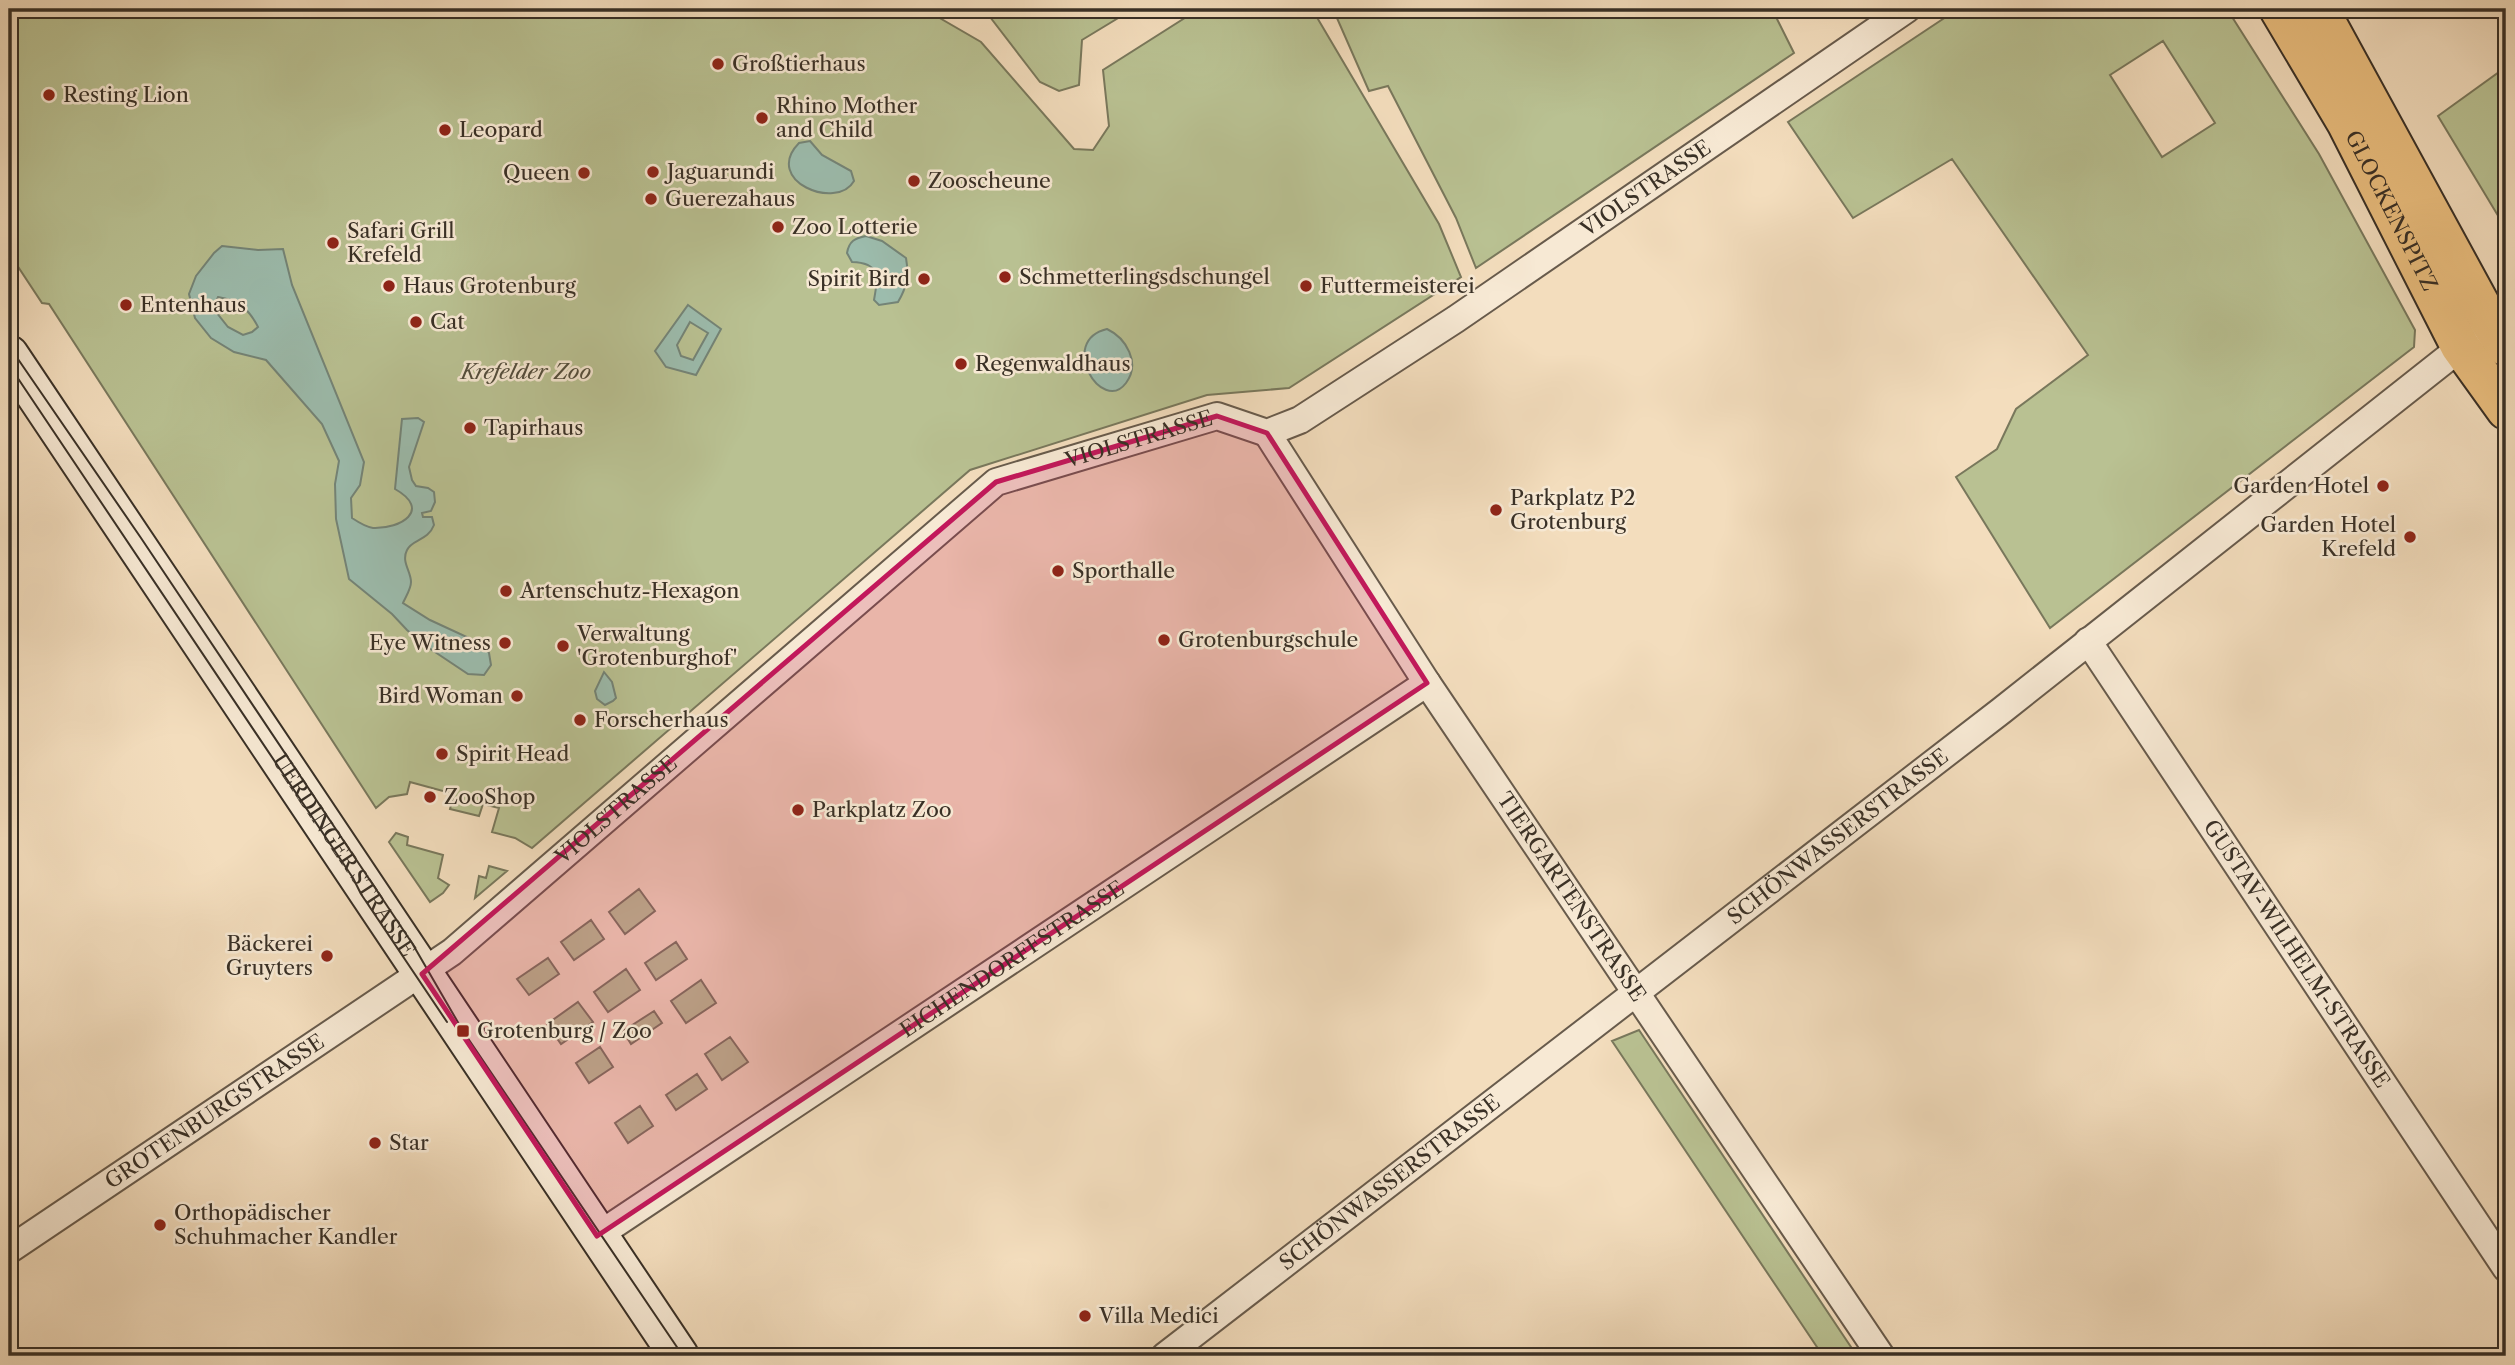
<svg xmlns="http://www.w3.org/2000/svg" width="2515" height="1365" font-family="'Libre Caslon Text',serif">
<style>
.green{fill:#b9c192;stroke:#79785c;stroke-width:2;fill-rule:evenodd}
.water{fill:#9cbcad;stroke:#748477;stroke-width:2;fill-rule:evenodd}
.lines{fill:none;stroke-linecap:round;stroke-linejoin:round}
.minor-casing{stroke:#685b4c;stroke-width:30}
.secondary-casing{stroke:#393026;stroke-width:42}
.primary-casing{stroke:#393026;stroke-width:42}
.minor{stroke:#f7e9d4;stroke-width:26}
.secondary{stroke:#f7e9d4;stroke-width:38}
.primary{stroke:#eabe7e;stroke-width:38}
.tram{stroke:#393026;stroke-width:2}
.marked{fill:#c2185b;fill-opacity:0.2;stroke:#c2185b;stroke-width:5;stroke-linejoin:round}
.poi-dot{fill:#8f2418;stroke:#f7e9d4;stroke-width:2.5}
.labels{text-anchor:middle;stroke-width:5;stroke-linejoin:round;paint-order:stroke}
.poi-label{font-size:21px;fill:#393026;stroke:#f7e9d4;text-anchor:start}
.street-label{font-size:21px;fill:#393026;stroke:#f7e9d4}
.park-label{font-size:21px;font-style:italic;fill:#534d3c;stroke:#f7e9d4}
</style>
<rect width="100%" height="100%" fill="#f3ddbd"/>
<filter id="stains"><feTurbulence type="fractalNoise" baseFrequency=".00286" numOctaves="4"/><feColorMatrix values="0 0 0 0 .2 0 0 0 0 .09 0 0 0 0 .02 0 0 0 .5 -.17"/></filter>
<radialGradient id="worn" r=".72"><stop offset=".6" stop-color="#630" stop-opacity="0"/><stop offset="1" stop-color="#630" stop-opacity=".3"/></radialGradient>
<path class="green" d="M 9,9 L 924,9 L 981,42 L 1074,149 L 1093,150 L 1109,126 L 1103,70 L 1199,9 L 1312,9 L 1439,224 L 1461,277 L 1289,388 L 1207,395 L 970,470 L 532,848 L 515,838 L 492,832 L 499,808 L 483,804 L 479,816 L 450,809 L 454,794 L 410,782 L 407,794 L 389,797 L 376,808 L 49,304 L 42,303 L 9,253 Z
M 975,9 L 1133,9 L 1082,40 L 1079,85 L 1059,91 L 1040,82 L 990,17 Z
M 1333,9 L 1772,9 L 1794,53 L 1476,268 L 1456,218 L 1388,86 L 1369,91 Z
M 1958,9 L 2227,9 L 2319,154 L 2415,330 L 2414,347 L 2050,628 L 1956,477 L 1997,449 L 2016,409 L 2088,355 L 1952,159 L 1853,218 L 1788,122 ZM 2163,41 L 2215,123 L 2162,157 L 2110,75 Z
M 2506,67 L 2506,229 L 2438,116 Z
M 396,833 L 408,837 L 407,845 L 443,855 L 438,878 L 449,885 L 443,893 L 430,902 L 389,842 Z
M 489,866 L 507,871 L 475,898 L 479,876 L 486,878 Z
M 639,889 L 655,911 L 625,934 L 609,912 Z
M 591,920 L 604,939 L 574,960 L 561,942 Z
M 676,942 L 687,959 L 656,980 L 645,963 Z
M 548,958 L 559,974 L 529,995 L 517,979 Z
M 626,969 L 640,990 L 608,1012 L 594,992 Z
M 701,980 L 716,1003 L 686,1023 L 671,1001 Z
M 578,1002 L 593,1022 L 561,1044 L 547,1024 Z
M 654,1011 L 662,1023 L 631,1044 L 623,1031 Z
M 1639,1030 L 1857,1356 L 1823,1356 L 1612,1041 Z
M 730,1037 L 748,1062 L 722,1080 L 705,1054 Z
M 600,1047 L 613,1067 L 589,1083 L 576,1063 Z
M 697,1074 L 707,1089 L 676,1110 L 666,1095 Z
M 640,1106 L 653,1126 L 628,1143 L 615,1123 Z"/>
<path class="water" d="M 810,141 L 822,155 L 851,171 L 854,181 C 837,211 762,181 799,143 Z
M 866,236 L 882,241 L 906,258 C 909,275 907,287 898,302 L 879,305 L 874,300 C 878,277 881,263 852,262 L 847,253 C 849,241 855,238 866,236 Z
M 222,246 L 258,250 L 283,249 L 292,285 L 364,462 L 360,485 L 351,498 L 352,518 C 358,522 366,527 373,528 C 401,529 432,510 395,489 L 402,419 L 418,418 L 424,422 L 409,467 L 412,480 L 416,486 L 428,488 L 434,492 L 435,502 L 431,511 L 422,513 L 423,517 L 432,517 L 434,525 C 428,541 412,539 407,550 C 401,562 411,571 411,582 C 411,589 406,596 403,603 L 430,620 L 482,644 L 489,653 L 491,665 L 484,675 L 468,674 L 426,646 L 407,630 L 392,614 L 349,579 L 336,519 L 335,484 L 339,461 L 322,424 L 266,360 L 234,352 L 211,338 L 195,318 L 189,294 L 196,276 L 214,253 ZM 218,297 C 238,300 249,309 258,327 L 252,332 L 243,335 L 228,327 L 213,308 Z
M 688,305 L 721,329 L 696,375 L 666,367 L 655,351 ZM 690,322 L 708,333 L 693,360 L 681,356 L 677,345 Z
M 1107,329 C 1126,338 1141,363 1126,383 C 1102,415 1057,341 1107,329 Z
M 604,672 L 612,682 L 616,698 L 613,701 L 605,705 L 597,699 L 595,691 Z"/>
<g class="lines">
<defs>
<g id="minor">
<path id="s1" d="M 1267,433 L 1427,683 L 1881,1356"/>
<path id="s2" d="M 2088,641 L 2506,1268"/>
<path id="s3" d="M 597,1236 L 1427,683"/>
<path id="s4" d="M 9,1250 L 452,952 L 996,482 L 1217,416 L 1267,433 L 1300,420 L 1456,319 L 1907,9"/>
<path id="s5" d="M 1165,1356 L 2001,711 L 2474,337"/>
</g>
<g id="secondary">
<path id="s6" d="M 9,355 L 679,1356"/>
</g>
<g id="primary">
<path id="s7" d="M 2279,9 L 2346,122 L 2460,346 L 2506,410"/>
<path d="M 2319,9 L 2491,324 L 2506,347"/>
</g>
</defs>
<use href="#minor" class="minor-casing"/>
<use href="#secondary" class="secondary-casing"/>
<use href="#primary" class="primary-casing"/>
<use href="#minor" class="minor"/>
<use href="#secondary" class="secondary"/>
<use href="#primary" class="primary"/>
<path class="tram" d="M 9,346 L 141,538 L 412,943 L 463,1031 L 683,1356
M 9,365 L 353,878 L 361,894 L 447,1022"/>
</g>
<path class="marked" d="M 1217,416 L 1267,433 L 1427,683 L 597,1236 L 422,974 L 996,482 Z"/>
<g class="poi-dot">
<circle cx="718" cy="64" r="7"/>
<circle cx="49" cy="95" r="7"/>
<circle cx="762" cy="118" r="7"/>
<circle cx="445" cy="130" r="7"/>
<circle cx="653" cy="172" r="7"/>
<circle cx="584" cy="173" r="7"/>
<circle cx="914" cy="181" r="7"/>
<circle cx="651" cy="199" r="7"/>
<circle cx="778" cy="227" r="7"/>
<circle cx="333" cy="243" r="7"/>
<circle cx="1005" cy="277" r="7"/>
<circle cx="924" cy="279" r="7"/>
<circle cx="389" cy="286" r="7"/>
<circle cx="1306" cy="286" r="7"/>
<circle cx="126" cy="305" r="7"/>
<circle cx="416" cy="322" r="7"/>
<circle cx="961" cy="364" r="7"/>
<circle cx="470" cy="428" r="7"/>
<circle cx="2383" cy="486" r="7"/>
<circle cx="1496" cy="510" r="7"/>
<circle cx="2410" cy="537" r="7"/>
<circle cx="1058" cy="571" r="7"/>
<circle cx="506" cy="591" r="7"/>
<circle cx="1164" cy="640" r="7"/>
<circle cx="505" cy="643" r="7"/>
<circle cx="563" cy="646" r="7"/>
<circle cx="517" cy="696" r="7"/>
<circle cx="580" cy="720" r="7"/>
<circle cx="442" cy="754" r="7"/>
<circle cx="430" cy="797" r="7"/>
<circle cx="798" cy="810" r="7"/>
<circle cx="327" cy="956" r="7"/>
<rect x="456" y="1024" width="14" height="14" rx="3.5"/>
<circle cx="375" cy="1143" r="7"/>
<circle cx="160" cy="1225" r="7"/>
<circle cx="1085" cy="1316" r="7"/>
</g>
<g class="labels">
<g class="poi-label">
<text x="732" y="71">Großtierhaus</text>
<text x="63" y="102">Resting Lion</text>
<text x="776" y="113">Rhino Mother<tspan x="776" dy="24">and Child</tspan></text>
<text x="459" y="137">Leopard</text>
<text x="667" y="179">Jaguarundi</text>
<text x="570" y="180" text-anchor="end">Queen</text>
<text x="928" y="188">Zooscheune</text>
<text x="665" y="206">Guerezahaus</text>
<text x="792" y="234">Zoo Lotterie</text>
<text x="347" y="238">Safari Grill<tspan x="347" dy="24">Krefeld</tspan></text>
<text x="1019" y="284">Schmetterlingsdschungel</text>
<text x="910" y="286" text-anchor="end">Spirit Bird</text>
<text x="403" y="293">Haus Grotenburg</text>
<text x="1320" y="293">Futtermeisterei</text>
<text x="140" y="312">Entenhaus</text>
<text x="430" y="329">Cat</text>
<text x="975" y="371">Regenwaldhaus</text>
<text x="484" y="435">Tapirhaus</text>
<text x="2369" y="493" text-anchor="end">Garden Hotel</text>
<text x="1510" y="505">Parkplatz P2<tspan x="1510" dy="24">Grotenburg</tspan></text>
<text x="2396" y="532" text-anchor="end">Garden Hotel<tspan x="2396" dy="24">Krefeld</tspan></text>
<text x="1072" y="578">Sporthalle</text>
<text x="520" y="598">Artenschutz-Hexagon</text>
<text x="577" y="641">Verwaltung<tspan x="577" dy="24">'Grotenburghof'</tspan></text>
<text x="1178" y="647">Grotenburgschule</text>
<text x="491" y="650" text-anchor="end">Eye Witness</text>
<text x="503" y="703" text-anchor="end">Bird Woman</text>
<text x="594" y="727">Forscherhaus</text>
<text x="456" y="761">Spirit Head</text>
<text x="444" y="804">ZooShop</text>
<text x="812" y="817">Parkplatz Zoo</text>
<text x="313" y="951" text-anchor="end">Bäckerei<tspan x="313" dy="24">Gruyters</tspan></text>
<text x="477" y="1038">Grotenburg / Zoo</text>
<text x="389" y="1150">Star</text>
<text x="174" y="1220">Orthopädischer<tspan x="174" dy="24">Schuhmacher Kandler</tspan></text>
<text x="1099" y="1323">Villa Medici</text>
</g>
<g class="street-label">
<text dy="7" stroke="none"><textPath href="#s4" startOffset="1988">VIOLSTRASSE</textPath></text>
<text dy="7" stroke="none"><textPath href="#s7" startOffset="231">GLOCKENSPITZ</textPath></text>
<text dy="7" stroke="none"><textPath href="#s4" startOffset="1402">VIOLSTRASSE</textPath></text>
<text dy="7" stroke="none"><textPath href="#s4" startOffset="751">VIOLSTRASSE</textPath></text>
<text dy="7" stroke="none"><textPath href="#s5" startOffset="850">SCHÖNWASSERSTRASSE</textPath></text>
<text dy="7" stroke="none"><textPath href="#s6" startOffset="602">UERDINGER STRASSE</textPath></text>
<text dy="7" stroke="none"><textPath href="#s1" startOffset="555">TIERGARTENSTRASSE</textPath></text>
<text dy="7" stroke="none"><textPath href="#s2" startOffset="376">GUSTAV-WILHELM-STRASSE</textPath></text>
<text dy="7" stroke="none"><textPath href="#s3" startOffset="499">EICHENDORFFSTRASSE</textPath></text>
<text dy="7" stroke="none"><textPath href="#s4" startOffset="248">GROTENBURGSTRASSE</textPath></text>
<text dy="7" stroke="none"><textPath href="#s5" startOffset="284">SCHÖNWASSERSTRASSE</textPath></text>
</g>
<g class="park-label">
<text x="526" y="379">Krefelder Zoo</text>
</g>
</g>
<rect width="2515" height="1365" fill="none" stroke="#f3ddbd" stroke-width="35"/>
<rect x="10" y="10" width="2494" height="1344" fill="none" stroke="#393026" stroke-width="3.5"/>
<rect x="18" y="18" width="2480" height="1330" fill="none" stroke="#393026" stroke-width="2"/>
<rect width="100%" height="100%" filter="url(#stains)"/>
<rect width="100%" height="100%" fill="url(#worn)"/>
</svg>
